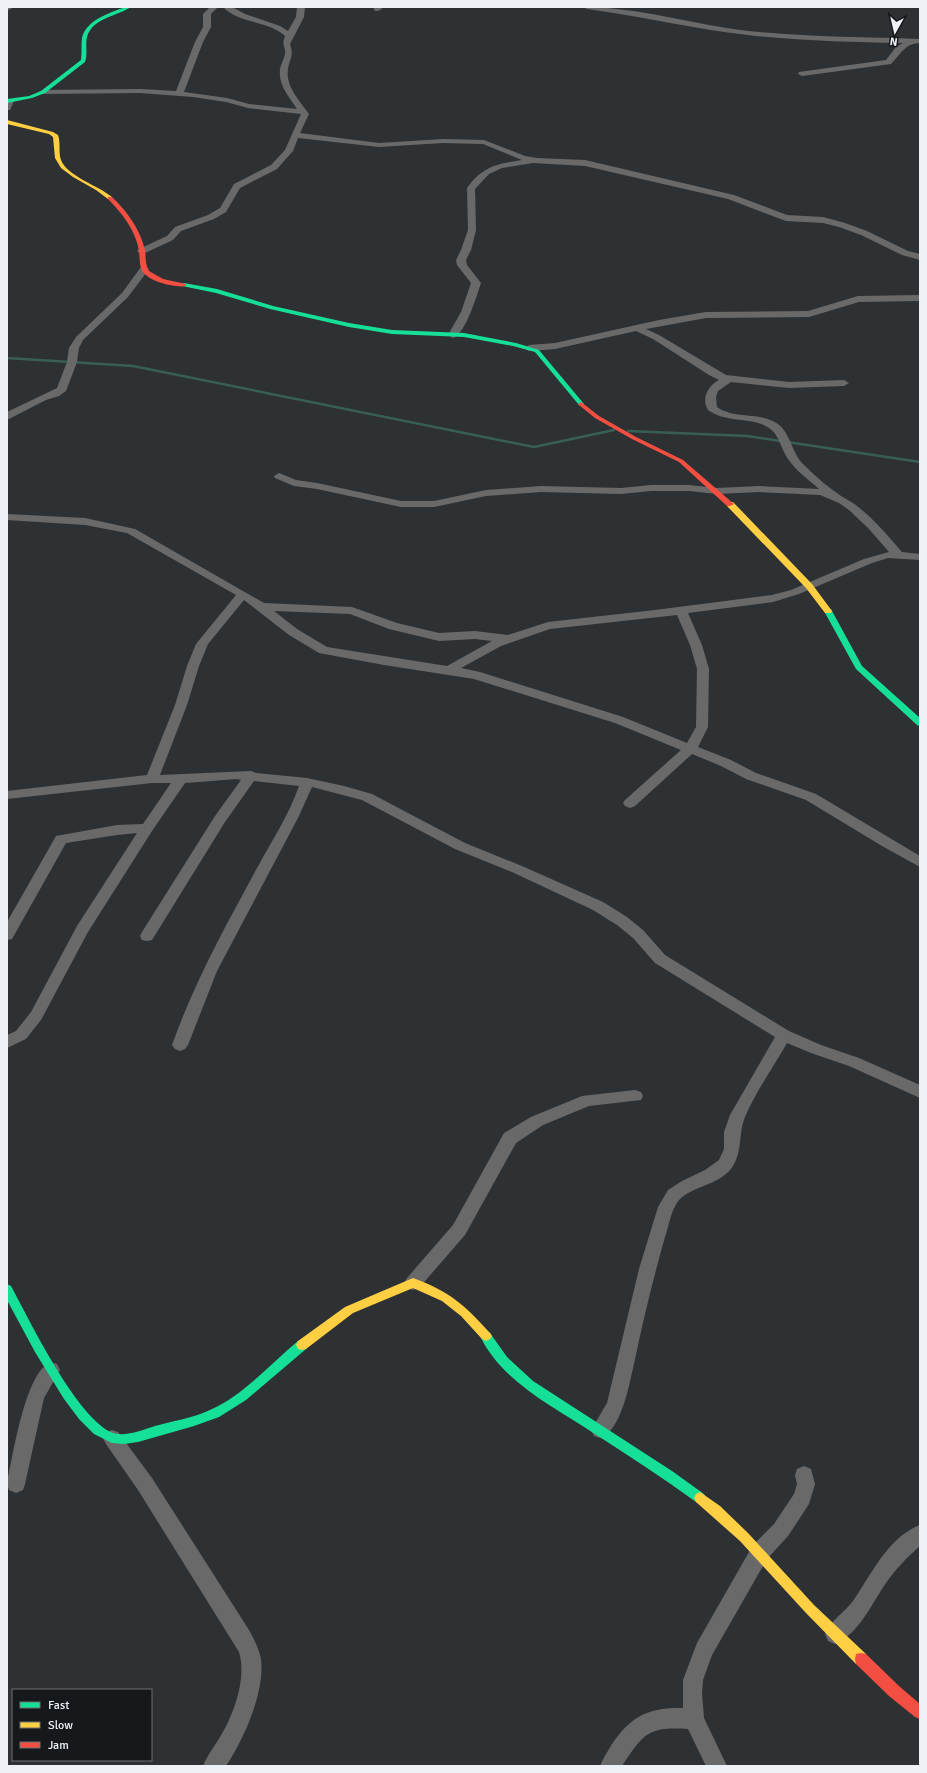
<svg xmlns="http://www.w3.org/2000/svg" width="927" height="1773" font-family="Signika,sans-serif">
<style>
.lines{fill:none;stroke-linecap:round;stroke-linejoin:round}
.stream{stroke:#385e55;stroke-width:2.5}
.street{fill:#69696a;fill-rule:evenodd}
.fast{fill:#16e098;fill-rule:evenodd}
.slow{fill:#ffcf43;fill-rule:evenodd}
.jam{fill:#f24e42;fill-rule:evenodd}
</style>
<rect width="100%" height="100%" fill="#2e3133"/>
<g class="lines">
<path class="stream" d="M 7,358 L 133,366 L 534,447 L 614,430
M 628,431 L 747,436 L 920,462"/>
<path class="street" d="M 7,7 L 14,7 L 7,11 Z
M 210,7 L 218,7 L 211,14 L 211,27 L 203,42 L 184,92 L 227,98 L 249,104 L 297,109 C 289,97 278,85 280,69 C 281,64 284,59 285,54 C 286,46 281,47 285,36 C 268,20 239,24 223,7 L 232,7 L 245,14 L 280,26 L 288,31 L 296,17 L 297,7 L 305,7 L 304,17 L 290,44 C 294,57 290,57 288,69 C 285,86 300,101 309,114 L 300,133 L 379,143 L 443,139 L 484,140 L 525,156 L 537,158 L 585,160 L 734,195 L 787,215 L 823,217 L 845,223 L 867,231 L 908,251 L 920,254 L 920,260 L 902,255 L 861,235 L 839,227 L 823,223 L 786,221 L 728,199 L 585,166 L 533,163 L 502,168 L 489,174 L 475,189 L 476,230 L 471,250 L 466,260 L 467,265 L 481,283 C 477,295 465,335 453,338 L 448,335 L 461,312 L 471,283 L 457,265 L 456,260 L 461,250 L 468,230 L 467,188 C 483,166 497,164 522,160 L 483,144 L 443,143 L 379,147 L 298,138 L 293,151 L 277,169 L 240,188 L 226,212 L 214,219 L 181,231 L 173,240 L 145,253 L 139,253 L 137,251 L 139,249 L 167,236 L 175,227 L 208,215 L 220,208 L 234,184 L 271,165 L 285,150 L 301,114 L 248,108 L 226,102 L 193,97 L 140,93 L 43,94 L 39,92 L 43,90 L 140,89 L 176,91 L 195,42 L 203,27 L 203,14 Z
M 373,7 L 381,7 L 382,9 L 378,11 L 375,11 Z
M 583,7 C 639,7 694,25 749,31 C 806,37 863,37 920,39 L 920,43 C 905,43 900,55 891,64 L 802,76 L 798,74 L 799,72 L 886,60 L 896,47 L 903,43 C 851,42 800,41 748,35 C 694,29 641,16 587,9 Z
M 10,99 L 14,101 L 10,110 L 7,110 L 7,100 Z
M 144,266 L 149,269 L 128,297 L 83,340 L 79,348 L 77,362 L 66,391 L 59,396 L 46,400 L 7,420 L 7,412 L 57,388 L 67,362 L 69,348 L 76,337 L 122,293 L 141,267 Z
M 920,295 L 920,301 L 859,302 L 809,317 L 706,318 L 646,329 L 659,335 L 726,375 L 789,382 L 844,380 L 849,383 L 844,386 L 789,388 L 731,382 L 718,391 L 716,397 L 717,407 C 735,420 760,411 778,424 C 790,433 792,452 802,463 C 812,473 825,485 837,493 C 843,498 851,501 857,506 C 874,519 888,536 902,552 L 920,554 L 920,560 L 888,558 L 872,563 L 799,594 L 773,602 L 688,613 L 702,645 L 709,669 L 708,727 L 698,747 L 731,760 L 756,773 L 816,794 L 920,856 L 920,867 L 882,846 L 806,800 L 746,779 L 721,766 L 692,754 L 635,806 L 630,808 L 625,806 L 623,803 L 625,800 L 681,750 L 615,723 L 474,679 L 384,665 L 319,653 L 289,635 L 244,600 L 208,644 L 199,666 L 187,705 L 160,775 L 251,771 L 256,773 L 307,778 L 344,786 L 372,794 L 465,843 L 522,866 L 603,902 L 627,917 L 643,930 L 665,955 L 789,1031 L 821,1045 L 859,1058 L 920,1085 L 920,1098 L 849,1066 L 811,1053 L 787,1043 C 774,1066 755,1093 745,1117 C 738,1134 743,1153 731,1169 C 718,1185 693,1186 679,1200 C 671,1210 669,1225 665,1237 C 653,1279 643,1321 634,1364 C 629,1384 622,1430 600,1438 L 594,1436 L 591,1430 L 607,1403 L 639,1269 L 658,1207 L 668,1190 L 682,1181 L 705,1170 L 719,1160 L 724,1149 L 724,1132 L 730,1115 L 775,1037 L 655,963 L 633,938 L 617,925 L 593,910 L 512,872 L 455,849 L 362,800 L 312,787 L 298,818 L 217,971 L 188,1045 L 185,1049 L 180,1051 L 175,1049 L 172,1045 C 194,983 225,927 256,870 C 271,842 289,815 299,786 L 254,781 L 225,822 L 152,940 L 147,941 L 142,940 L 140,936 L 142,932 L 215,816 L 241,780 L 237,779 L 185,783 L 152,831 L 88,932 L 41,1020 L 26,1039 L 7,1048 L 7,1035 L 16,1031 L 31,1012 L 77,926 L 137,833 L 117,835 L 66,843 L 12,939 L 7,940 L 7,922 L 56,836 L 117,825 L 143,824 L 171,783 L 152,783 L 7,799 L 7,791 L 147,775 L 175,705 L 187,666 L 196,644 L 236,595 L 127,533 L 85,525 L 7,520 L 7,514 L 85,518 L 135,529 L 264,603 L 352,607 L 397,623 L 439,633 L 475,631 L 508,635 L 548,622 L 655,610 L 772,595 L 791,590 L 864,559 L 889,552 L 869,529 L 849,510 L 839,503 L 820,495 L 759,492 L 717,494 L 689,491 L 651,491 L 621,494 L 541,492 L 486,496 L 434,507 L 401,507 L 317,489 L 294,486 L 275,478 L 274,476 L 279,473 L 296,480 L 317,483 L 401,501 L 434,501 L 486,490 L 541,486 L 621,488 L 651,485 L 689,485 L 717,488 L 759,486 L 819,489 C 808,479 796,471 788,459 C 781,449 779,434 769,428 C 751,416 728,424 708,410 C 701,398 708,386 719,380 L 709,375 L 653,339 L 636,331 L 555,349 L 529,351 L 524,348 L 529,345 L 555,343 L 659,320 L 706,312 L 808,311 L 858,296 ZM 274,611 L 350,614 L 389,629 L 439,641 L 475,639 L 492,641 L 447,666 L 327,647 L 297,629 ZM 677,615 L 690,645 L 697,669 L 696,727 L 687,743 L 623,717 L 480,672 L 461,668 L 501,646 L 550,629 Z
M 635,1090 L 641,1092 L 643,1096 L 641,1100 L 589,1106 L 543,1125 L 516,1143 L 465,1235 L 419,1288 L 413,1290 L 407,1288 L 404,1283 L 407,1278 L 453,1225 L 504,1133 L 531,1117 L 582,1096 Z
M 51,1362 L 57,1364 L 60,1370 L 44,1398 L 25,1484 L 23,1490 L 16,1493 L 9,1490 L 7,1483 C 13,1456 25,1372 51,1362 Z
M 112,1430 L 118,1432 L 152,1478 L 249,1630 C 254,1639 259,1649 261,1659 C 265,1692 244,1739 226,1766 L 203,1766 C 207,1756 214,1747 220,1737 C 234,1714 247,1678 239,1652 L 138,1490 L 106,1444 L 103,1438 L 106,1432 Z
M 804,1466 L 811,1469 L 815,1484 L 809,1504 L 788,1536 L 767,1559 L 712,1655 L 703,1680 L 702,1693 L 704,1718 L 727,1766 L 706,1766 L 688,1729 C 648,1726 643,1734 622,1766 L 600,1766 C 603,1758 608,1751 612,1744 C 631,1716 649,1707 683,1708 L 683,1680 L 697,1643 L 753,1545 L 774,1524 L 794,1494 L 797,1484 L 795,1475 L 797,1469 Z
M 920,1525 L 920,1546 C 907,1557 896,1569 886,1583 C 872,1603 859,1634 835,1644 L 828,1641 L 825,1634 C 831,1620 844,1613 853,1601 C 871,1575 888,1537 920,1525 Z"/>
<path class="fast" d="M 125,7 L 131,7 C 118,16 92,18 87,37 C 85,45 88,54 85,62 L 45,93 L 32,98 L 7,103 L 7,99 L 29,96 L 41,91 L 81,60 C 82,53 81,45 82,38 C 86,20 110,13 125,7 Z
M 184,283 L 217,289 L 273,306 L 349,323 L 392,330 L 464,333 L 516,343 L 539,350 L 584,404 L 581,406 L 579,405 L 535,352 L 513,346 L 464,337 L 392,334 L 349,327 L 270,309 L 216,293 L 182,286 L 181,285 Z
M 825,609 L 831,609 L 832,611 L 862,666 L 920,718 L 920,726 L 917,725 L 856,669 L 824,611 Z
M 7,1284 L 11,1286 C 30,1321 77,1419 113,1433 C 125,1437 143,1430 155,1426 C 173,1421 193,1418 210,1410 C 244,1395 270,1364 298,1341 L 302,1340 L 306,1341 L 308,1345 L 306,1349 L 246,1400 L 219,1417 L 194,1426 L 138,1442 L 124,1444 L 112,1443 L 94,1434 L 79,1419 L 64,1399 L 35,1352 L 7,1300 Z
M 486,1331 L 490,1333 L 507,1357 L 533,1381 L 672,1471 L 704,1494 L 706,1498 L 704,1502 L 700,1504 L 696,1502 C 663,1478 629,1456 595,1434 C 554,1407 502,1382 480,1336 L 482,1333 Z"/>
<path class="slow" d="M 7,120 L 53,132 L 58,135 C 61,143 58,152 61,160 C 67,176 99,186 112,197 L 112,199 L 108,199 L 96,190 L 73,177 L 61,168 L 55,158 L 53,137 L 49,134 L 7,124 Z
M 727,502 L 733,502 L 812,584 L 832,611 L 831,613 L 825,613 L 806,588 L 727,506 Z
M 413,1278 C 449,1291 465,1305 490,1333 L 492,1336 L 490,1339 L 486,1341 L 482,1339 L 461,1316 L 442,1301 L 413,1288 L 353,1313 L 306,1349 L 302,1350 L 298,1349 L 296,1345 L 298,1341 L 345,1307 Z
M 700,1492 L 720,1506 L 748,1533 L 814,1605 L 866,1654 L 867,1659 L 866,1664 L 861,1665 L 856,1664 L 806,1613 L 740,1541 L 696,1502 L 694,1498 L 696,1494 Z"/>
<path class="jam" d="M 108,197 L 112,197 C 127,211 140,229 145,250 C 146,257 145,264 149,271 L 163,279 L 186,284 L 186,286 C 176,288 150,282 143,272 C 139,266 140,259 139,251 C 136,231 122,213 108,199 Z
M 581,402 L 599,416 L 636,437 L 683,460 L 734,504 L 730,506 L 727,506 L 679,462 L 632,439 L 595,418 L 579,405 L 578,404 Z
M 861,1653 L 866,1654 L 899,1686 L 920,1704 L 920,1719 L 915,1717 L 889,1696 L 856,1664 L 855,1659 L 856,1654 Z"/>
</g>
<rect width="927" height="1773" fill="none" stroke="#eef2f6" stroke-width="16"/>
<rect x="12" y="1689" width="140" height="72" fill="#16191b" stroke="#6c7073"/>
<rect x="20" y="1702" width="20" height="6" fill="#16e098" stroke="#6c7073"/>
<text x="48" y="1709" font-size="12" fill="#eef2f6">Fast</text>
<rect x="20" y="1722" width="20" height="6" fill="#ffcf43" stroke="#6c7073"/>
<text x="48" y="1729" font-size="12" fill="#eef2f6">Slow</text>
<rect x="20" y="1742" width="20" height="6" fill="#f24e42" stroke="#6c7073"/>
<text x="48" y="1749" font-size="12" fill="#eef2f6">Jam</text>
<g transform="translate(895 32) rotate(188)" stroke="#16191b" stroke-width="3" paint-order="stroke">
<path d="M0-3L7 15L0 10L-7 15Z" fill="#eef2f6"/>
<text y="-6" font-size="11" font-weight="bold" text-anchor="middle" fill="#eef2f6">N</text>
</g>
</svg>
